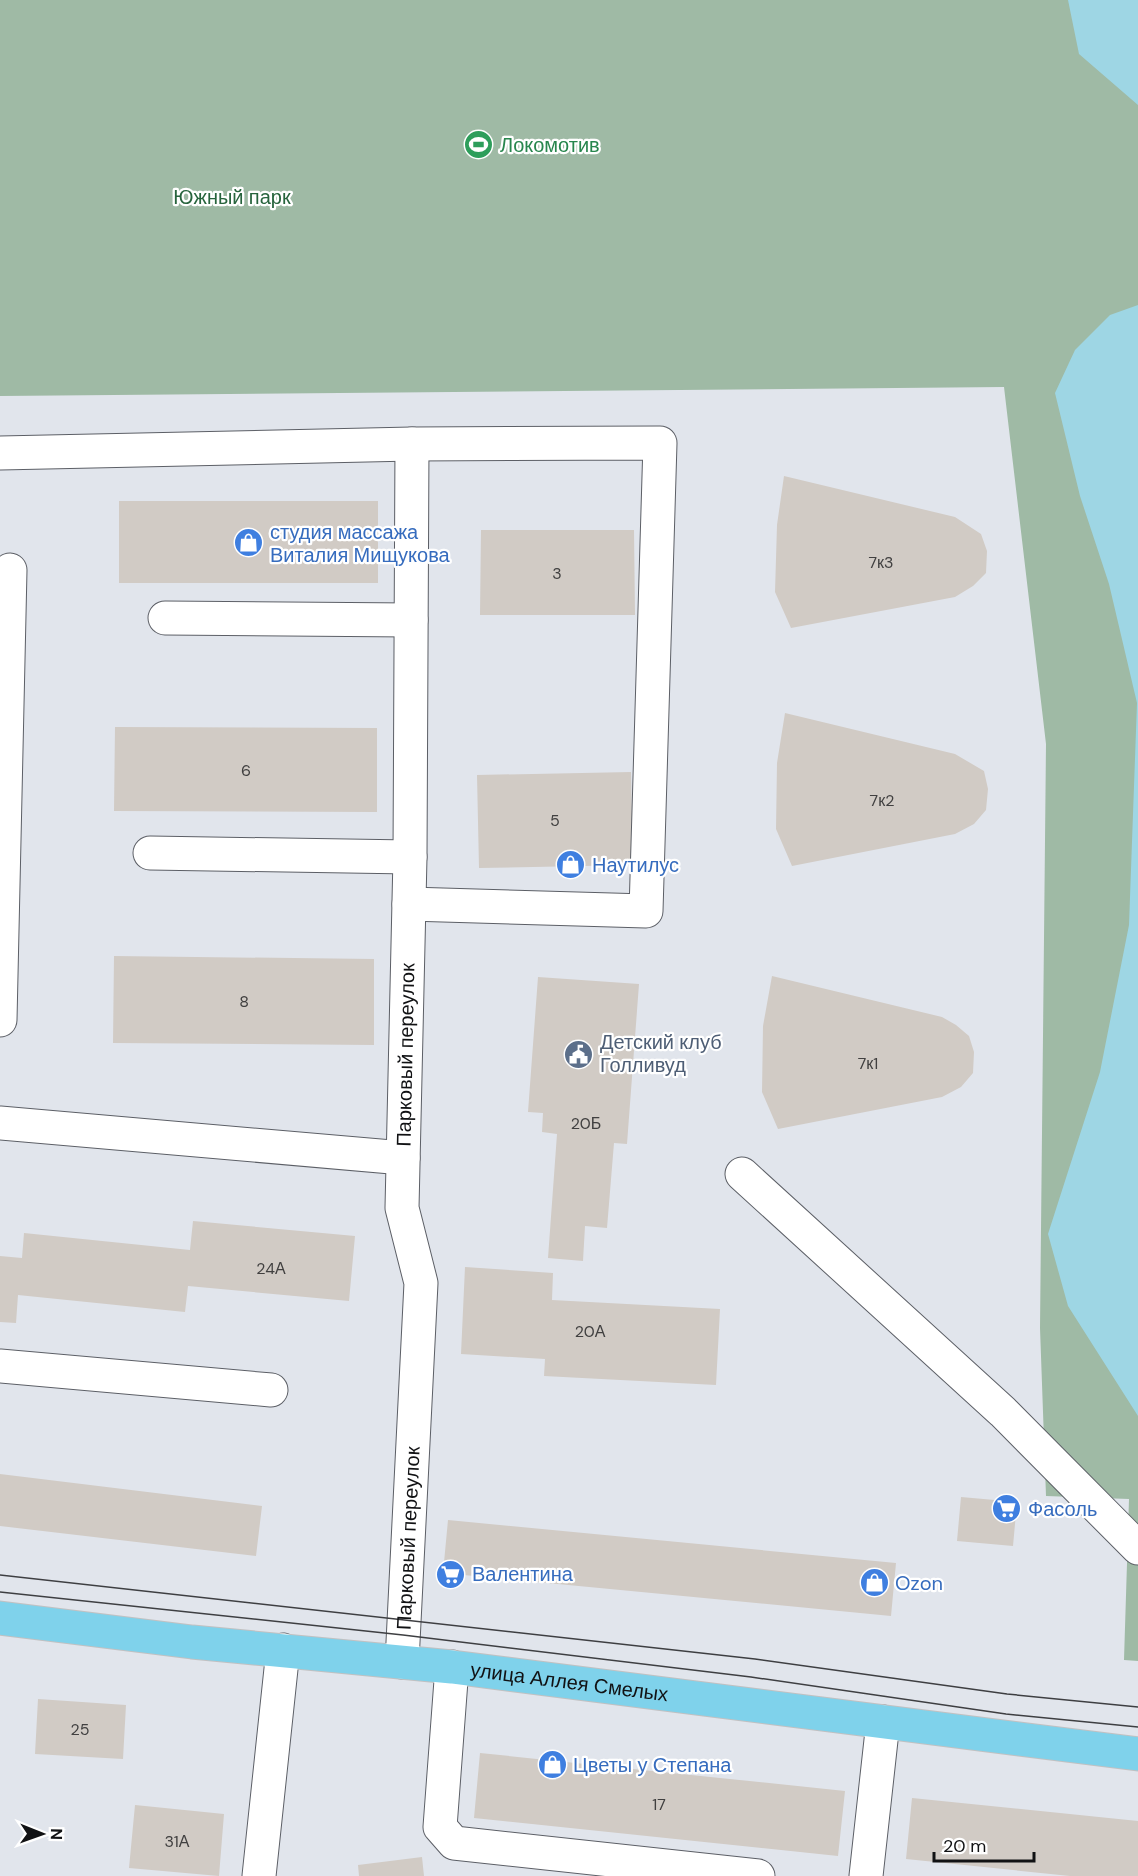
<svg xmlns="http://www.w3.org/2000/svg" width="1138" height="1876" font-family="'DM Sans',sans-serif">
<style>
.green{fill:#9fbaa5}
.water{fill:#9ed6e4}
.building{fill:#d1cbc5}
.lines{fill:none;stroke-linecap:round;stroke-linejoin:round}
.minor-casing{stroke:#5c5f66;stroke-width:35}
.major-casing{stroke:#c1c1c2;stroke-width:35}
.minor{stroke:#fff;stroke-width:33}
.major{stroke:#7fd2eb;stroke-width:33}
.tram{stroke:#3e3f42;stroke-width:1.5}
.labels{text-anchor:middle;stroke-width:4.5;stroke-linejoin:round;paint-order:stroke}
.number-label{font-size:16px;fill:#414040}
.leisure-label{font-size:20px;fill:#27864d;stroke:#fff;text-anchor:start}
.park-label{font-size:20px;fill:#27643d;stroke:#fff}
.shop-label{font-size:20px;fill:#366cbe;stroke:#fff;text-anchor:start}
.service-label{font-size:20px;fill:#4e5e75;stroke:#fff;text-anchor:start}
.street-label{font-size:20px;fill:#111214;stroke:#fff}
</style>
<rect width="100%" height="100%" fill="#e1e5ec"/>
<path class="green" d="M 0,0 L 1138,0 L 1138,1661 L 1124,1660 L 1129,1499 L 1046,1496 L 1040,1328 L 1046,744 L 1004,387 L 0,396 Z"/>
<path class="water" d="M 1068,0 L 1138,0 L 1138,105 L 1079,54 Z
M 1138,305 L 1138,1416 L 1068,1306 L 1048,1234 L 1100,1072 L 1129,925 L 1137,703 L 1109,584 L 1080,496 L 1055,393 L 1075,350 L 1110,315 Z"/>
<path class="building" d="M 784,476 L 955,517 L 981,534 L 987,551 L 986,573 L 973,586 L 955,597 L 791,628 L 775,592 L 777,525 Z
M 119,501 L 378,501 L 378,583 L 119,583 Z
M 481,530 L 634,530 L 635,615 L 480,615 Z
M 785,713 L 955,754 L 984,771 L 988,789 L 986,810 L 974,824 L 955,834 L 792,866 L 776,829 L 777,763 Z
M 115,727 L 377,728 L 377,812 L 114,811 Z
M 631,772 L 633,865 L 479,868 L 477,775 Z
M 114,956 L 374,959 L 374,1045 L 113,1043 Z
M 772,976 L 942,1017 L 956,1025 L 969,1036 L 974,1052 L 973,1073 L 961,1087 L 942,1097 L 778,1129 L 762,1092 L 763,1026 Z
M 538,977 L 639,984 L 627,1144 L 614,1143 L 607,1228 L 585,1226 L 583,1261 L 548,1258 L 557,1134 L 542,1132 L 543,1113 L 528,1112 Z
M 193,1221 L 355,1236 L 349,1301 L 188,1286 L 185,1312 L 18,1295 L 16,1323 L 0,1322 L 0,1256 L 22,1258 L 24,1233 L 190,1250 Z
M 465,1267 L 553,1273 L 552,1300 L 720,1309 L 716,1385 L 544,1376 L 545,1359 L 461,1354 Z
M 0,1474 L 262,1506 L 256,1556 L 0,1526 Z
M 961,1497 L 1017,1502 L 1013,1546 L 957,1541 Z
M 448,1520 L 896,1563 L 891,1616 L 443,1573 Z
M 38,1699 L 126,1705 L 123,1759 L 35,1754 Z
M 480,1753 L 845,1791 L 838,1856 L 474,1818 Z
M 912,1798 L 1138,1821 L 1138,1876 L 1070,1876 L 906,1859 Z
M 135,1805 L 224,1814 L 219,1876 L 129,1868 Z
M 422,1857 L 424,1876 L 359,1876 L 358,1865 Z"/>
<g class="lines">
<defs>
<g id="minor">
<path d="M 0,453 L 412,444 L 660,443 L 646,911 L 409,904"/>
<path d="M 165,618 L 411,620"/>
<path d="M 150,853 L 410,857"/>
<path d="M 0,1020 L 10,570"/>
<path d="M 0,1123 L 403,1158"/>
<path d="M 742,1174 L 1003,1412 L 1138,1548"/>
<path d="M 0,1366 L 271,1390"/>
<path id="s1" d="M 402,1662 L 421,1283 L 402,1208 L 410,857 L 412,444"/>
<path d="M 452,1667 L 440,1827 L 454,1843 L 758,1876"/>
<path d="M 259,1876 L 283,1650"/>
<path d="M 866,1876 L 883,1722"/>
</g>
<g id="major">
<path id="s2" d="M 0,1618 L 192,1642 L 452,1667 L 1138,1754"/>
</g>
</defs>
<use href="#minor" class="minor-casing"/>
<use href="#major" class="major-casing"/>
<use href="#minor" class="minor"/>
<use href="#major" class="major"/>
<path class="tram" d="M 0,1575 L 755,1659 L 1007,1694 L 1138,1707
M 0,1592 L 403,1635 L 751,1677 L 1006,1714 L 1138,1727"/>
</g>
<defs>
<symbol id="stadium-disc" viewBox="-11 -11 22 22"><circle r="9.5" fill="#2e9e5b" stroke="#fff"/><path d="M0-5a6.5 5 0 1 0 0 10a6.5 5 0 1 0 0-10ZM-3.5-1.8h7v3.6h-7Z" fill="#fff"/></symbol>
<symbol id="shop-disc" viewBox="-11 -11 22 22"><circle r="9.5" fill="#3f7fe0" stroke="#fff"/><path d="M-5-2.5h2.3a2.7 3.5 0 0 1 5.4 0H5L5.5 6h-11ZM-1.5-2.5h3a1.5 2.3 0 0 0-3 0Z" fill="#fff"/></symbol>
<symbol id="civic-disc" viewBox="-11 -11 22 22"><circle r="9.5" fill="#5c6f8a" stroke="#fff"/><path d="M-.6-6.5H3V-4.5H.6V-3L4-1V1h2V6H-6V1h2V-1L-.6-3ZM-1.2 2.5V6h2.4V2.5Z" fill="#fff"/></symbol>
<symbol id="supermarket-disc" viewBox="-11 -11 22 22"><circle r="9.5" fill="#3f7fe0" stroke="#fff"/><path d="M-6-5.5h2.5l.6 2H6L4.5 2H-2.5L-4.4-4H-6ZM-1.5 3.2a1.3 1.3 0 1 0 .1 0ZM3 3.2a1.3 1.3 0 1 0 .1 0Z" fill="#fff"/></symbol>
</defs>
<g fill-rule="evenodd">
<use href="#stadium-disc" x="462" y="128" width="33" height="33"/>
<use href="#shop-disc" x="232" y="526" width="33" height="33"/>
<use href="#shop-disc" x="554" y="848" width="33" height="33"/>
<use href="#civic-disc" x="562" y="1038" width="33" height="33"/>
<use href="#supermarket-disc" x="990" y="1492" width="33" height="33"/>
<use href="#supermarket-disc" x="434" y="1558" width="33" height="33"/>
<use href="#shop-disc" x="858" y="1566" width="33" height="33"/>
<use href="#shop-disc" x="536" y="1748" width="33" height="33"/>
</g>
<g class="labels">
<g class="number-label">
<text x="881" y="568">7к3</text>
<text x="557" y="579">3</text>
<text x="246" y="776">6</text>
<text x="882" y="806">7к2</text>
<text x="555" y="826">5</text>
<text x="244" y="1007">8</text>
<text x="868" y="1069">7к1</text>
<text x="586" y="1129">20Б</text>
<text x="271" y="1274">24А</text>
<text x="590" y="1337">20А</text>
<text x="80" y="1735">25</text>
<text x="659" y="1810">17</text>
<text x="177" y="1847">31А</text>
</g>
<g class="leisure-label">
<text x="500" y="152">Локомотив</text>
</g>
<g class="park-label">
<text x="232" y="204">Южный парк</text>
</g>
<g class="shop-label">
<text x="270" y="539">студия массажа<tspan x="270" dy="23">Виталия Мищукова</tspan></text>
<text x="592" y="872">Наутилус</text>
<text x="1028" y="1516">Фасоль</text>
<text x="472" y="1581">Валентина</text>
<text x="895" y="1590">Ozon</text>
<text x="573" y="1772">Цветы у Степана</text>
</g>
<g class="service-label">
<text x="600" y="1049">Детский клуб<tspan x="600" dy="23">Голливуд</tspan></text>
</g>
<g class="street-label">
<text dy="7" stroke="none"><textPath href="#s1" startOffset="610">Парковый переулок</textPath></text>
<text dy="7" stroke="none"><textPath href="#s1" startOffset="124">Парковый переулок</textPath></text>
<text dy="7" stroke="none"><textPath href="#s2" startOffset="573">улица Аллея Смелых</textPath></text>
</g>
</g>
<g transform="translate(42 1834) rotate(91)" stroke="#ffffff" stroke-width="4.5" paint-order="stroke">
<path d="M0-4.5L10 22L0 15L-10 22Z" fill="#111214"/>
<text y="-9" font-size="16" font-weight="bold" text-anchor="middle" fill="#111214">N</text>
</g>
<path d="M934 1852v9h100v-9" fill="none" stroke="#111214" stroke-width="3"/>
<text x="943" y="1852" font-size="18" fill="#111214" stroke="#ffffff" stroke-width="4.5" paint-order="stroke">20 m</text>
</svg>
